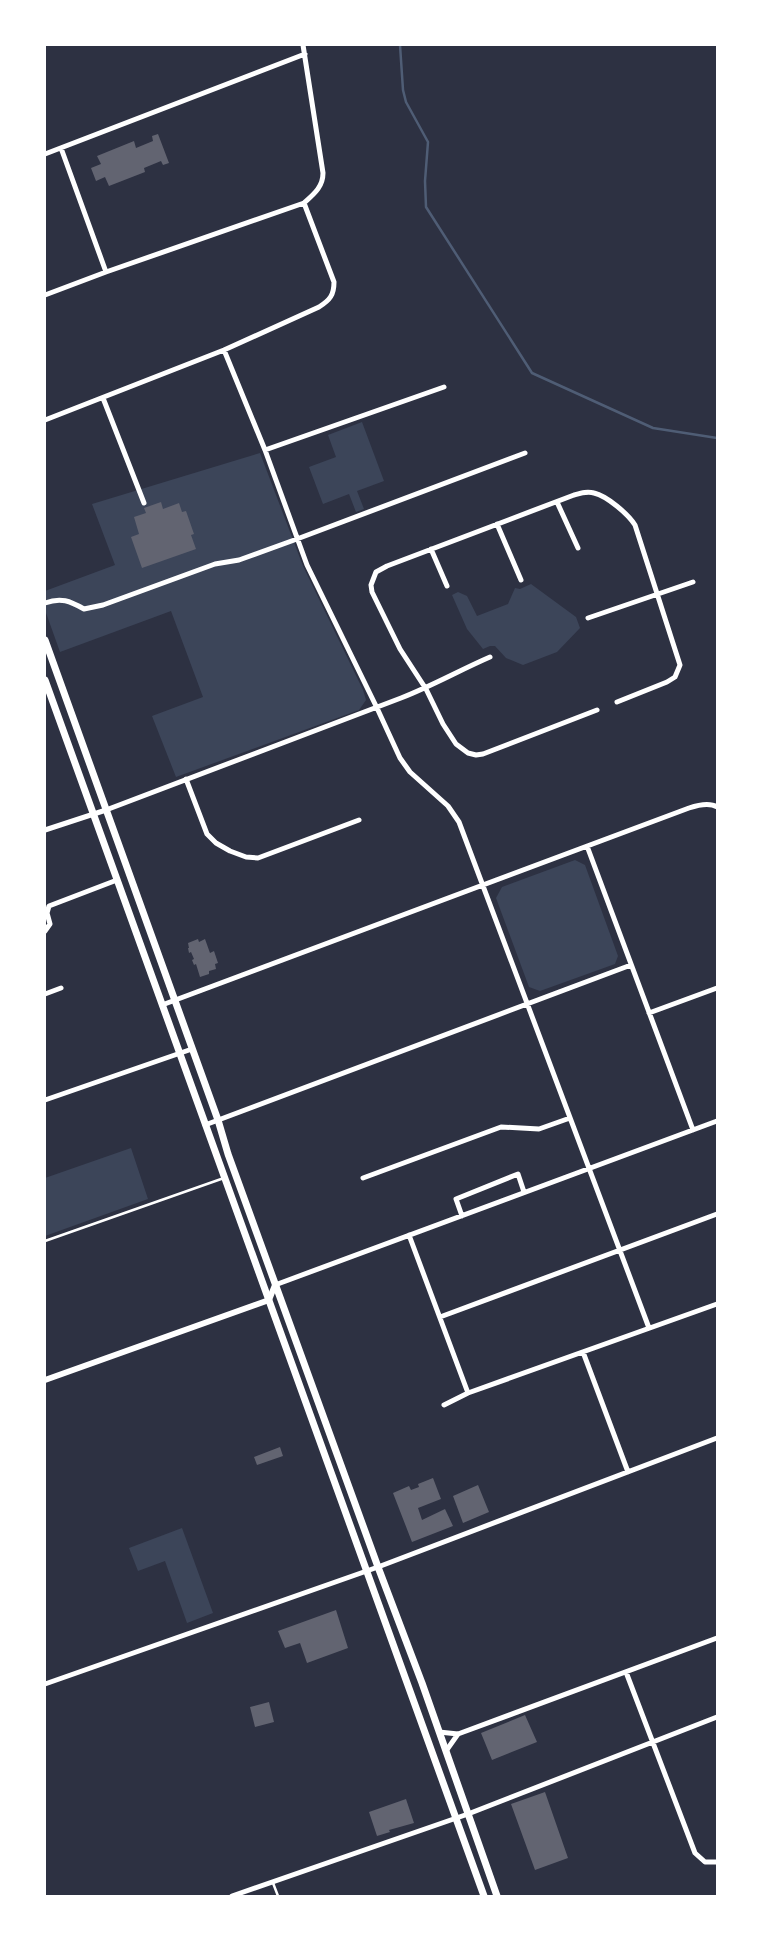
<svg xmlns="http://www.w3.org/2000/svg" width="762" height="1941" font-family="'Fira Sans Condensed',sans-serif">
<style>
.green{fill:#3c4559}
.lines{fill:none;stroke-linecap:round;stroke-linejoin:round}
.stream{stroke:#4f5d75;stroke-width:2.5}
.building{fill:#626471}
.service{stroke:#fff;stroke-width:2.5}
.minor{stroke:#fff;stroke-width:5}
.tertiary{stroke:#fff;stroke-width:6}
.secondary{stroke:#fff;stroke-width:7}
</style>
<rect width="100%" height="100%" fill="#2d3142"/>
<path class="green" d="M 362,422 L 384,481 L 357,491 L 364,509 L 356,512 L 349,494 L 323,504 L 309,467 L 336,457 L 328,435 Z
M 260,453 L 303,566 L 363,690 L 366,700 L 359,710 L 176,777 L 152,716 L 203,697 L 171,611 L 60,652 L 45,610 L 45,591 L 115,565 L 92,504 Z
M 531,584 L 576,617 L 580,628 L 557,652 L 523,665 L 506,658 L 495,646 L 490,646 L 483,649 L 467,629 L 452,595 L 458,592 L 467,596 L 477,616 L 508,604 L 515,588 L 520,589 Z
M 575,860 L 585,865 L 618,956 L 615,964 L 540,991 L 529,987 L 496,898 L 502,887 Z
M 131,1148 L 148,1199 L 45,1236 L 45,1178 Z
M 182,1528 L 213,1613 L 187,1623 L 165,1561 L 138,1571 L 129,1548 Z"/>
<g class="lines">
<path class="stream" d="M 400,45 L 403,90 L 406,102 L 428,142 L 425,181 L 426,207 L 532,373 L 653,428 L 717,438"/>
</g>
<path class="building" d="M 158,134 L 169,163 L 163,165 L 161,161 L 144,168 L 145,172 L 109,186 L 105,177 L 96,181 L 91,168 L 101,164 L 97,156 L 134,141 L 136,148 L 153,141 L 152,136 Z
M 161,502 L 163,509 L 179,503 L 182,512 L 186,511 L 194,534 L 191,535 L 196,549 L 142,568 L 131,537 L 139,534 L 134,517 L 146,513 L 144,508 Z
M 198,939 L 199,942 L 205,939 L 210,953 L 214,951 L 218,963 L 215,964 L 216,969 L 209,971 L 209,974 L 200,977 L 196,964 L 194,965 L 192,960 L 194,959 L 191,952 L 189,953 L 188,948 L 189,948 L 188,943 Z
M 280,1447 L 283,1456 L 257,1465 L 254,1457 Z
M 433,1478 L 441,1499 L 418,1508 L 422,1520 L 445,1509 L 453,1526 L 412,1542 L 393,1493 L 409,1486 L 411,1490 L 419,1487 L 418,1484 Z
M 478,1485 L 489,1512 L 463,1523 L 453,1496 Z
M 336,1610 L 348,1648 L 307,1663 L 300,1643 L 285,1648 L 278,1631 Z
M 269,1702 L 274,1722 L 255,1727 L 250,1707 Z
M 525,1715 L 537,1742 L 492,1760 L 481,1733 Z
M 545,1792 L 568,1858 L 535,1870 L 511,1804 Z
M 406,1799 L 414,1823 L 389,1830 L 390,1832 L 377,1836 L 369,1812 Z"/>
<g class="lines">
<path class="service" d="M 45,1241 L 224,1178
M 273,1883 L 278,1896"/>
<path class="minor" d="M 61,148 L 106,272
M 45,154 L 305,54
M 45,295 L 106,272 L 304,203 C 314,194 323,187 323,173 L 303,45
M 224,350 L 265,450 L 307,565 L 377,708 L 400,758 L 410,772 L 448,806 L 459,822 L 649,1328
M 103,398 L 144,503
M 45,420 L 224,350 L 319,307 C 330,300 334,295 334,282 L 304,203
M 265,450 L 444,387
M 557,502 L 578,548
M 497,524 L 521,580
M 431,549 L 447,586
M 45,603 C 61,597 70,601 84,609 L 103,605 L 215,564 L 239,560 L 297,539 L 525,453
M 588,618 L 693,582
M 597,710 L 483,754 L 476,755 L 468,753 L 456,744 L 443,724 L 426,689 L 400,649 L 372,592 L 371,585 L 376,572 L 387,566 L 574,495 C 581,493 587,491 594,493 C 607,496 628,514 635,525 L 680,665 L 675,677 L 667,682 L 617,702
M 186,779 L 207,834 L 216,843 L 230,851 L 246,857 L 258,858 L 359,820
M 45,830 L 106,810 L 401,698 C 432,686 460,670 490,657
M 587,846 L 693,1130
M 45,931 L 50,924 L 47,913 L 49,906 L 117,880
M 45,994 L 61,988
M 162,1005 L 689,808 C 698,805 709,802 717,807
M 649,1013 L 717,988
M 45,1100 L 192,1049
M 205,1125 L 631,965
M 363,1178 L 501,1127 L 539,1129 L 570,1118
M 462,1216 L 456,1199 L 518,1174 L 524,1192
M 409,1235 L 468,1393
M 275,1285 L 717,1121
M 440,1317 L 717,1214
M 583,1352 L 628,1472
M 444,1405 L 468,1393 L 717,1304
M 626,1672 L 695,1853 L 705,1862 L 717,1862
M 45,1684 L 378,1567 L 717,1438
M 439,1732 L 458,1734 L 717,1638
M 446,1751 L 458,1734
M 232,1896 L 468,1814 L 717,1717"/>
<path class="tertiary" d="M 45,1380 L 269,1300 L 275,1285"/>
<path class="secondary" d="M 45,640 L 218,1120 L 228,1154 L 378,1567 L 422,1683 L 497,1896
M 45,680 L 484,1896"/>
</g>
<rect width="762" height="1941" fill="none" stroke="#ffffff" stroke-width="92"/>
</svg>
